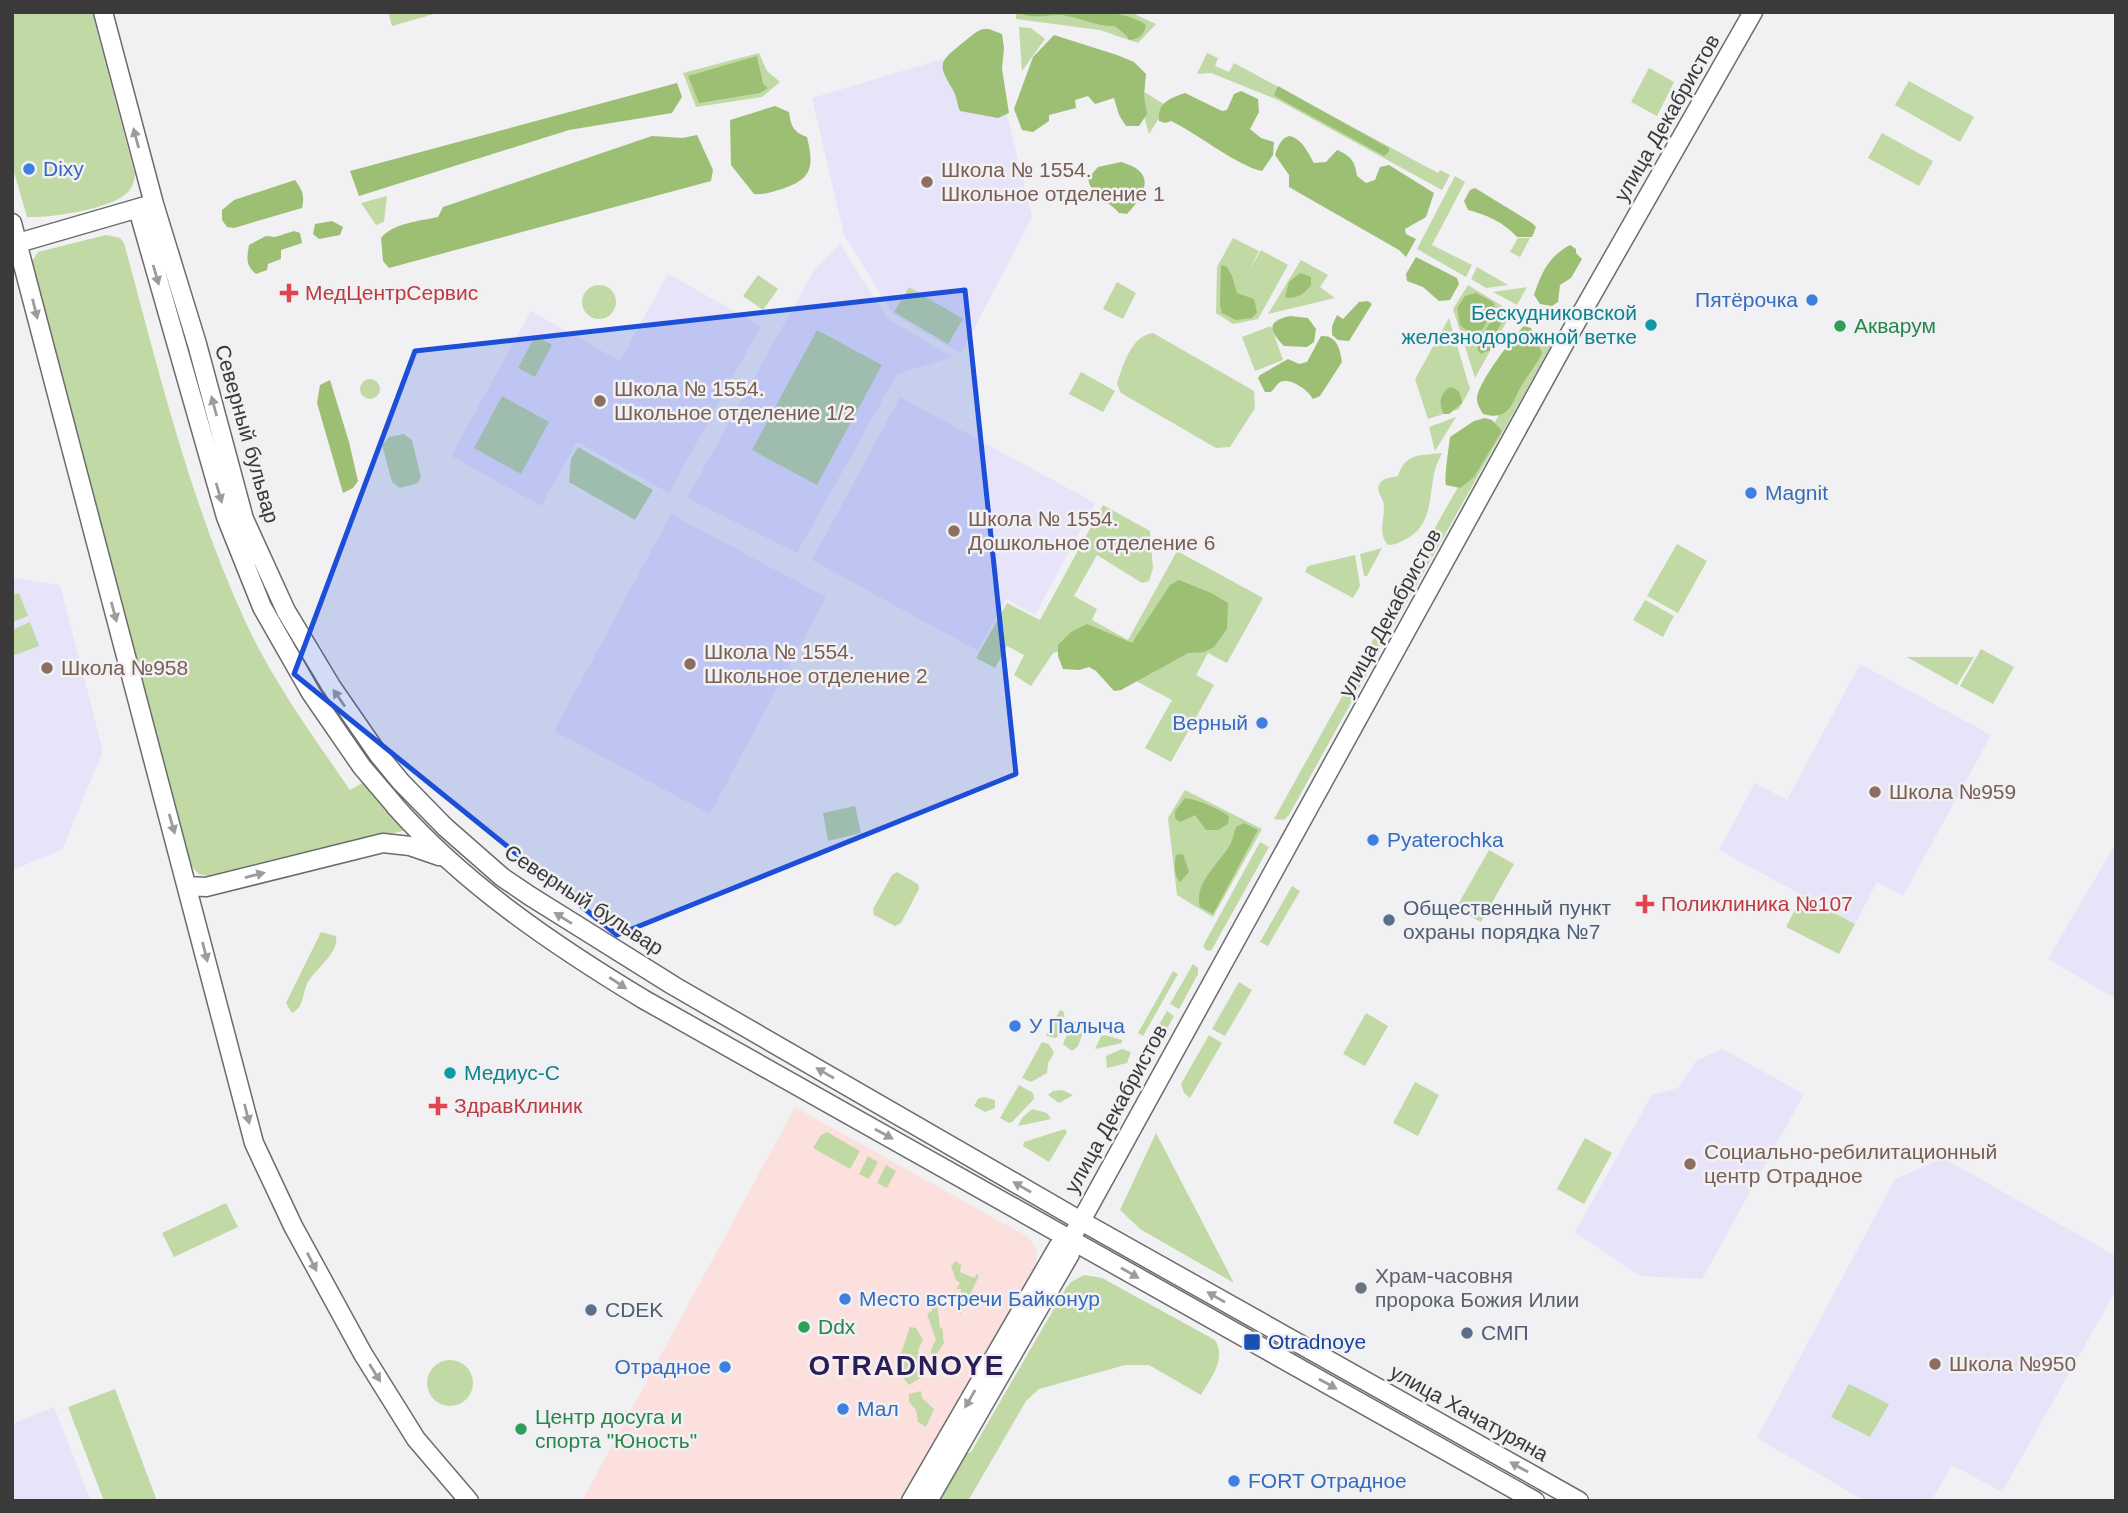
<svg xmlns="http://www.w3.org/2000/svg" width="2128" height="1513" font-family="Helvetica,sans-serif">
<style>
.commercial{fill:#fbe0de}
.education{fill:#e7e3f9}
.green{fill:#c0d9a5}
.forest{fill:#9cbf74}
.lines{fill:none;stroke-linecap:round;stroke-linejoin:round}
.secondary-casing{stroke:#6c6b6d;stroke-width:21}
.secondary{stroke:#fff;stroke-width:18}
.oneway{fill:#9c9c9d}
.marked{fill:#1d4ed8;fill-opacity:0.2;stroke:#1d4ed8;stroke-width:5;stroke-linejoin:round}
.shop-dot{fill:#3f7fe0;stroke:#f1f0f3;stroke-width:2.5}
.education-dot{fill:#8d6e63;stroke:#f1f0f3;stroke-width:2.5}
.health-dot{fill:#e0444e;stroke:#f1f0f3;stroke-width:2.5}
.culture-dot{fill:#0f9aa8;stroke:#f1f0f3;stroke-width:2.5}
.leisure-dot{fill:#2e9e5b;stroke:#f1f0f3;stroke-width:2.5}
.service-dot{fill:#5c6f8a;stroke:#f1f0f3;stroke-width:2.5}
.worship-dot{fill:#6b7280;stroke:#f1f0f3;stroke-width:2.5}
.transit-dot{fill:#1a4fb4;stroke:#f1f0f3;stroke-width:2.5}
.labels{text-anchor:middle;stroke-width:5;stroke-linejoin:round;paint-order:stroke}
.street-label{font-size:21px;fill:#3a3a3b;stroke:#f1f0f3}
.shop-label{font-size:21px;fill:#366cbe;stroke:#f1f0f3;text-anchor:start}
.education-label{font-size:21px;fill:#785e54;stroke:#f1f0f3;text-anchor:start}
.health-label{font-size:21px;fill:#be3a42;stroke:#f1f0f3;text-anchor:start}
.culture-label{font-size:21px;fill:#0d838f;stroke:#f1f0f3;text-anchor:end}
.leisure-label{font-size:21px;fill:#27864d;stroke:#f1f0f3;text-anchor:start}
.service-label{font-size:21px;fill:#4e5e75;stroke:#f1f0f3;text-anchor:start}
.worship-label{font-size:21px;fill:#5b616d;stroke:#f1f0f3;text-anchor:start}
.transit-label{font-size:21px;fill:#164399;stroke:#f1f0f3;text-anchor:start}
.district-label{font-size:28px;font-weight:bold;letter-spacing:2px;fill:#2d1c56;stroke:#f1f0f3}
</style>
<rect width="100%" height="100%" fill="#f1f0f3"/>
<path class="commercial" d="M 795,1107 L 1028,1237 L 1037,1250 L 1035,1268 L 902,1501 L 582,1501 Z"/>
<path class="education" d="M 990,45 L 1032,217 L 961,354 L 893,314 L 844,235 L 812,98 Z
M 840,244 L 888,319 L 953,357 L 897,374 L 797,553 L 687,498 L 813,272 Z
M 668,274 L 761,326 L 669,493 L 577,442 L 541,506 L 451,456 L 531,311 L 620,361 Z
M 900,397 L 1095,503 L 1035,615 L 1006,599 L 978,651 L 812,560 Z
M 671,514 L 826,597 L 710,814 L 554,731 Z
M 12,578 L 60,585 L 103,751 L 62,850 L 12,870 Z
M 1860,664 L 1991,735 L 1903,896 L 1877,882 L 1855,924 L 1719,850 L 1755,783 L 1787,800 Z
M 2116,843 L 2116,999 L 2048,959 Z
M 1722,1049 L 1804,1094 L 1702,1279 L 1640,1276 L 1575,1232 L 1652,1095 L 1678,1088 L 1696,1061 Z
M 1943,1158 L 2116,1256 L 2116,1290 L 2002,1492 L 1952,1465 L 1931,1501 L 1865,1501 L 1757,1438 L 1895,1179 Z
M 54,1407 L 91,1501 L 12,1501 L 12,1424 Z"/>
<path class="green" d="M 12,12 L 92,12 L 135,175 C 134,181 133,186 129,191 C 114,209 50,218 27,217 L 12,165 Z
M 388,12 L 441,12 L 392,26 Z
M 1016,12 L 1130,12 L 1156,24 L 1138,43 L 1100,30 L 1016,19 Z
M 1019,27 L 1031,28 L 1045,39 L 1022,71 Z
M 759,53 L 767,71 L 780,82 L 762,97 L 696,107 L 683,73 Z
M 1207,53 L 1218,58 L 1215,66 L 1229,72 L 1234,63 L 1438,173 L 1440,170 L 1450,175 L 1442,190 L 1278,100 L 1211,73 L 1197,74 Z
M 1649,68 L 1674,82 L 1657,116 L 1631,102 Z
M 1909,81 L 1974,117 L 1960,142 L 1895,105 Z
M 1136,87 L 1167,106 L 1149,134 Z
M 1882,133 L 1933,161 L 1919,186 L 1868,158 Z
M 1455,176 L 1465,182 L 1432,245 L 1472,265 L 1466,277 L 1417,249 Z
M 387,196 L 384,222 L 376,225 L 361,203 Z
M 106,235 L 120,238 L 124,243 C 159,372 190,502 246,623 C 274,683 313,736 350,790 L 366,781 L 406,830 L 216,878 L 199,874 L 187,862 L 31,263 L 38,252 Z
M 1233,238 L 1259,251 L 1249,271 L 1261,250 L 1288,265 L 1258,319 L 1233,324 L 1216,313 L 1217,267 Z
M 1518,238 L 1530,238 L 1520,257 L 1510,252 Z
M 1301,260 L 1328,275 L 1320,287 L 1335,298 L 1268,314 Z
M 1477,267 L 1508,285 L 1486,288 L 1471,279 Z
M 758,275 L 778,289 L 763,310 L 743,296 Z
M 1117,282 L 1136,293 L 1123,319 L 1103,309 Z
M 1468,285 L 1512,312 L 1475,378 L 1453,309 Z
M582 302a17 17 0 1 1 34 0a17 17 0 1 1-34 0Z
M 909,287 L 963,319 L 948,344 L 894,312 Z
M 1527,287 L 1517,305 L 1493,292 Z
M 1449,318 L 1470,389 L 1459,409 L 1428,419 L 1415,379 Z
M 1271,326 L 1283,360 L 1255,371 L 1242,337 Z
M 817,330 L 882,365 L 817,485 L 752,450 Z
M 1153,333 L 1254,391 L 1255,408 L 1230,447 L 1216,448 L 1121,393 L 1117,384 C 1123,365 1131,336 1153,333 Z
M 535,336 L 552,345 L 535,377 L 518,368 Z
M 1541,341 L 1551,346 L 1402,611 L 1391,605 Z
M 1081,372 L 1115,391 L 1103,412 L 1069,394 Z
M360 389a10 10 0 1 1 20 0a10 10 0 1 1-20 0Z
M 502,396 L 549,422 L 521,474 L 474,448 Z
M 1456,417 L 1435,451 L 1429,427 Z
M 404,434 L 412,440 L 421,477 L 418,483 L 400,488 L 392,482 L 382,445 L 389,437 Z
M 578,447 L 653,490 L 635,520 L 569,482 L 571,459 Z
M 1442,453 C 1439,460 1435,467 1434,474 C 1429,498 1432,524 1408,538 C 1401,542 1395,545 1388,545 C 1376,531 1387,516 1383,501 C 1381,495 1374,488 1382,481 C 1386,478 1393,477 1398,476 C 1406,452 1420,456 1442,453 Z
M 1103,505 L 1150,531 L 1153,568 L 1149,581 L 1142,583 L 1097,555 L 1074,596 L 1097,609 L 1092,620 L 1128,640 L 1177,551 L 1263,598 L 1227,663 L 1208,653 L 1196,675 L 1214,685 L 1171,762 L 1145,748 L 1172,700 L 1072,647 L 1053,653 L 1031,686 L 1014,675 L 1024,655 L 1007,646 L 995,668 L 976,658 L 1007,603 L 1040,620 Z
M 1677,544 L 1707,561 L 1678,613 L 1647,596 Z
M 1382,548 L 1367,576 L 1364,576 L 1360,554 Z
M 1355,555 L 1360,586 L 1353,598 L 1305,572 L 1308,566 Z
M 19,593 L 28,616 L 12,622 L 12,595 Z
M 1645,600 L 1674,616 L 1663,637 L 1633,620 Z
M 1388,613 L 1398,619 L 1381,646 L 1369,647 Z
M 30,622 L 39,646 L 12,656 L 12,630 Z
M 1981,649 L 2014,667 L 1993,704 L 1960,686 Z
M 1364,657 L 1369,665 L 1367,674 L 1289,815 L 1284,820 L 1274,819 Z
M 1907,657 L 1974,657 L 1957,685 Z
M 1185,790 L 1262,829 L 1213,917 L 1177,895 L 1168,818 Z
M 855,806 L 861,833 L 828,841 L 823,813 Z
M 1260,842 L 1269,847 L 1211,951 L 1206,950 L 1203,946 Z
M 1489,850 L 1514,864 L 1481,922 L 1456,908 Z
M 897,872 L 918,884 L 919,889 L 901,923 L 895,926 L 874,915 L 873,909 L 892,875 Z
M 1292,886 L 1300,891 L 1268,946 L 1260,942 Z
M 1802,896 L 1855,924 L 1839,954 L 1786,927 Z
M 321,932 L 336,936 C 339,952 318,967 310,979 C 301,991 306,1006 292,1013 L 286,1003 Z
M 1193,964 L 1198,968 L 1198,974 L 1179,1009 L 1170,1004 Z
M 1173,971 L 1178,974 L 1143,1036 L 1138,1033 Z
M 1239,982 L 1252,990 L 1225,1036 L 1212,1029 Z
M 1060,1010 L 1064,1012 C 1065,1020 1061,1033 1056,1038 L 1046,1036 Z
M 1167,1011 L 1174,1016 L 1158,1045 L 1150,1040 Z
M 1366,1013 L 1388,1026 L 1365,1066 L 1343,1054 Z
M 1077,1021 L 1081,1023 L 1084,1030 L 1078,1046 L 1072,1051 L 1063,1044 L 1072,1023 Z
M 1105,1035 L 1122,1040 L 1122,1043 L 1095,1049 L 1101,1036 Z
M 1209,1035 L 1222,1043 L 1190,1098 L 1184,1093 L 1181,1084 Z
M 1042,1042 L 1049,1044 L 1054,1053 L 1048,1063 L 1047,1073 L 1031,1082 L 1022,1078 Z
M 1122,1049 L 1131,1052 L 1127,1063 L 1107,1068 L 1106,1056 Z
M 1415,1082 L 1439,1095 L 1418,1136 L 1393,1123 Z
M 1019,1085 L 1033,1093 L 1034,1099 L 1012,1122 L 1009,1123 L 1000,1118 Z
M 1062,1090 L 1073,1095 L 1059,1103 L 1048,1095 L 1053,1091 Z
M 983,1097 L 995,1100 L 995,1108 L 985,1112 L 974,1106 L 978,1099 Z
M 1032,1109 L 1047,1113 L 1051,1119 L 1018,1126 L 1022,1118 Z
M 1065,1129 L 1067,1132 L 1049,1162 L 1023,1146 L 1024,1142 Z
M 827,1132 L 860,1151 L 850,1169 L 813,1148 L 821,1135 Z
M 1156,1133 L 1234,1283 L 1140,1229 L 1120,1210 Z
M 1585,1138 L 1612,1153 L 1584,1204 L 1557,1189 Z
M 868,1156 L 878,1162 L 869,1179 L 859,1174 Z
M 886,1165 L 896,1171 L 887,1188 L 877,1183 Z
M 226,1203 L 238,1227 L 174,1257 L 162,1233 Z
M 956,1261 L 961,1265 L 960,1272 L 974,1278 L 977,1274 L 979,1276 L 960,1315 L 961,1289 L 956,1289 L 960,1283 L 956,1280 L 951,1266 Z
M 1084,1275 L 1102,1278 L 1215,1340 C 1227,1359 1210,1379 1201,1395 L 1149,1365 L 1125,1365 L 1039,1389 L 1026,1401 L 968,1501 L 939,1501 L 965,1454 L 971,1452 L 1066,1288 L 1071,1282 Z
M 930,1293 L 936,1295 L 940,1328 L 943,1329 L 943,1340 L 945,1341 L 932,1362 C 929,1354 931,1347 936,1340 L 927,1314 L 932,1311 L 931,1303 L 927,1300 Z
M 910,1327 L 916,1328 L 923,1340 L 918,1350 L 922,1377 L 909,1385 L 901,1375 L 897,1353 L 901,1353 Z
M427 1383a23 23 0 1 1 46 0a23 23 0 1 1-46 0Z
M 1849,1384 L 1889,1404 L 1870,1437 L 1831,1417 Z
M 115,1389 L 157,1501 L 104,1501 L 68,1407 Z
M 921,1391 L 922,1398 L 934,1409 L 926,1427 L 918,1422 L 916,1410 L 909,1402 L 909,1394 Z"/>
<path class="forest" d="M 1017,12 C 1054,12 1117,4 1146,25 C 1144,35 1139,39 1129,40 L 1127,36 L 1115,26 C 1096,27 1080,17 1061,15 C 1046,14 1031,20 1017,12 Z
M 983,29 L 989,29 L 1002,34 L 1004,48 L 1002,69 L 1009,113 L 998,118 L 960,111 C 957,105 957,96 953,90 C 939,66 937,63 960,45 C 968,39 974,32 983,29 Z
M 1054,35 L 1117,55 L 1134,62 L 1146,74 L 1144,96 L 1147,114 L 1139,126 L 1126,126 L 1119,115 L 1114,98 L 1095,104 L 1088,96 L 1075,100 L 1076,108 L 1049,115 L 1049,121 L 1033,132 L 1022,130 L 1014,109 L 1033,57 Z
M 757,56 C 758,66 762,74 763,84 L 768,88 L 760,93 L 699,103 L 688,76 Z
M 677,83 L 682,97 L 672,113 L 569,130 L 359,196 L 350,171 Z
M 1278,86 L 1389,148 L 1389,152 L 1384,156 L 1282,100 L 1274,95 Z
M 1241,91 L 1258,99 L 1259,112 L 1250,129 L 1261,138 L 1274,142 L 1273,155 L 1262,171 C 1237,166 1197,133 1171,121 L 1165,123 L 1159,121 C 1157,103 1170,98 1185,93 L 1222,111 L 1227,110 L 1234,94 Z
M 775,106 L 789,112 C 791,126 793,132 807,137 C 814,166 813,179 782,189 C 772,192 764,195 754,194 L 731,165 L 730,120 Z
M 697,135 L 713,170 L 711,181 L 389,268 L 383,261 L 381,238 C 393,223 420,221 438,217 L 443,207 L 652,136 L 682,138 Z
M 1289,136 C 1302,138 1308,153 1314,163 L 1326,162 L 1337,150 C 1351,156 1355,161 1357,176 L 1366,183 L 1375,180 L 1380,167 L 1389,165 L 1434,193 L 1426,217 L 1405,229 L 1406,234 L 1416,239 L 1406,257 L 1399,250 L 1289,187 L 1289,175 L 1275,155 C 1278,147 1280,139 1289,136 Z
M 1121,162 C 1157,172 1146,193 1127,214 L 1119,213 C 1109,201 1090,195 1088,178 L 1098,167 Z
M 295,180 C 302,189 305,196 302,208 L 234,228 L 227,227 L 222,220 L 222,210 L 234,200 Z
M 1475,188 L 1532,223 L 1536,227 L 1532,237 L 1517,237 C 1505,223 1485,214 1468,210 L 1464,201 L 1470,190 Z
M 332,221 L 343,227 L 340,235 L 319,239 L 313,234 L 315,224 Z
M 294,231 L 300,233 L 302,243 L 281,250 L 281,259 L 268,264 L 267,270 L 256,274 C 245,265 247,258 249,245 L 266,236 L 275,237 Z
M 1570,245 L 1576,249 L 1576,253 L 1582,259 L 1571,278 L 1560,285 L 1558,302 L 1552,306 L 1540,304 L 1534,295 C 1541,273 1549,256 1570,245 Z
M 1416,257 L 1457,278 L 1459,284 L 1450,300 L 1439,301 L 1423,287 L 1407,281 L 1406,274 Z
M 1221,265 L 1227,267 L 1232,276 L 1237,293 L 1254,299 L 1257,312 L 1252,318 L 1236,320 L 1222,313 L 1220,305 Z
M 1300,273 L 1311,277 L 1311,285 C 1304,294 1296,300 1285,297 L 1289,282 Z
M 1476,293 L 1493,302 L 1495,308 L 1482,330 L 1469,332 L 1460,325 L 1457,308 L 1465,296 Z
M 1368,301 L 1372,304 L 1349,341 L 1338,340 L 1332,335 L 1332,326 L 1337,315 L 1343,319 L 1359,302 Z
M 1499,310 L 1506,312 L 1507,314 L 1492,339 L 1490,350 L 1481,354 L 1477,349 L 1484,332 Z
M 1290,316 L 1308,318 L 1316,329 L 1314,342 L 1307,347 L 1284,346 C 1269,331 1266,321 1290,316 Z
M 1524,326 L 1531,328 L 1542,353 C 1537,363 1530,373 1523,383 C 1512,401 1511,422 1483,414 C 1480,409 1477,404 1477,398 C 1478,383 1512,338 1524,326 Z
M 1321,336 C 1337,335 1340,349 1342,362 L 1320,396 L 1313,399 C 1308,390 1291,377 1280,382 C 1277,384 1274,389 1271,392 L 1265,392 L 1258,378 L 1260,375 L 1288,359 L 1299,364 L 1307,362 Z
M 330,380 L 349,442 L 358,481 L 353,488 L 343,493 L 317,403 L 320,385 Z
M 1450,387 C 1460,389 1461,395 1462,403 L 1449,414 L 1444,414 C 1438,403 1440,394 1450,387 Z
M 1485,418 L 1492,420 L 1502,431 L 1474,477 L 1460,488 L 1446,485 C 1444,478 1449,446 1450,437 L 1474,421 Z
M 1179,580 L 1211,593 L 1228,603 L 1227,629 L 1214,647 L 1204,652 L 1188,653 L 1121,690 L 1114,691 L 1096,671 L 1089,667 L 1079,670 L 1063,669 L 1058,656 L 1058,645 L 1071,632 L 1087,624 L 1132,643 L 1170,585 Z
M 1185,798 C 1200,800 1216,808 1229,816 L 1228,824 L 1218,830 L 1206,830 L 1195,815 L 1180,822 L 1175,818 L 1175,811 Z
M 1244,823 L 1258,830 L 1213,914 L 1200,907 C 1193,883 1221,862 1231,843 C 1233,838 1234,833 1236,827 Z
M 1183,854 L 1189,872 L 1180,882 C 1174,875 1174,864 1176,855 Z"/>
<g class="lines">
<defs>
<path id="secondary" d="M 103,12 L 154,204 L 197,344 L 244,519 L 286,611 L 331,686 L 378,754 L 401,782 L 445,827 L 502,877 L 530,896 L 674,986 L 1081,1221 L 1579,1501
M 138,209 L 226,517 L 262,607 L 311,693 L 362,767 L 397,808 L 395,806 C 465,885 554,945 643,999 L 1535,1501
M 12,223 L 254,1143 L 293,1226 L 363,1354 L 416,1439 L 469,1501
M 18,243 L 149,205
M 188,886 L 206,887 L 383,843 L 410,846 L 439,856
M 911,1501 L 1058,1247 L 1071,1238 L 1081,1221 L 1569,335 L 1753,12
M 928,1501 L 1070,1254 L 1071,1238"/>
</defs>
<use href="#secondary" class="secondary-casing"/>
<use href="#secondary" class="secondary"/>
</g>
<defs><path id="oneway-solid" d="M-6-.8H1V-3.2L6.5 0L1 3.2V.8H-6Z" transform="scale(1.75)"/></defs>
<g class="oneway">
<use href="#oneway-solid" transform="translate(136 138) rotate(-105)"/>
<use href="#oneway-solid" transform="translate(156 275) rotate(74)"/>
<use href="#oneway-solid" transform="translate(35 309) rotate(76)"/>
<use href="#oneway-solid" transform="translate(214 406) rotate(-105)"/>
<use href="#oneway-solid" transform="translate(219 493) rotate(74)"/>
<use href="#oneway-solid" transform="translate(114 612) rotate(75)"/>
<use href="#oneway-solid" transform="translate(339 698) rotate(-125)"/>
<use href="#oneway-solid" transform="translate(172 824) rotate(74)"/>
<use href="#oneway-solid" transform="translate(255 875) rotate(-14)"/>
<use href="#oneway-solid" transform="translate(563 918) rotate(-148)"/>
<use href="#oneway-solid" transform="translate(205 952) rotate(76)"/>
<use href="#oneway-solid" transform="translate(618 983) rotate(33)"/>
<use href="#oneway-solid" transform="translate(825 1073) rotate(-150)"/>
<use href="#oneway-solid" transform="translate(247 1114) rotate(76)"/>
<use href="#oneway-solid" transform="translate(884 1134) rotate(29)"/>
<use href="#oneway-solid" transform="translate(1022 1187) rotate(-150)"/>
<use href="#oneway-solid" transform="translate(312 1262) rotate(63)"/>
<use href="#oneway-solid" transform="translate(1130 1273) rotate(30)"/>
<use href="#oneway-solid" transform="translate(1216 1297) rotate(-150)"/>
<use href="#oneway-solid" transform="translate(375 1373) rotate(58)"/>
<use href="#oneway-solid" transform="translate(1328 1384) rotate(29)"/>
<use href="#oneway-solid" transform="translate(970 1399) rotate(120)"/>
<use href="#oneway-solid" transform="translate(1519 1467) rotate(-151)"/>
</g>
<path class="marked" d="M 965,290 L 1016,774 L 617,935 L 294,674 L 415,351 Z"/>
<g class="shop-dot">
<circle cx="29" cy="169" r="7"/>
<circle cx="1812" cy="300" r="7"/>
<circle cx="1751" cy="493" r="7"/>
<circle cx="1262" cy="723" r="7"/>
<circle cx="1373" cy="840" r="7"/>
<circle cx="1015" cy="1026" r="7"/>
<circle cx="845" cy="1299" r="7"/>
<circle cx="725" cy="1367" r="7"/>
<circle cx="843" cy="1409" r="7"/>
<circle cx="1234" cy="1481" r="7"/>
</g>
<g class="education-dot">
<circle cx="927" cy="182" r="7"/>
<circle cx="600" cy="401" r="7"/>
<circle cx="954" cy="531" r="7"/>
<circle cx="690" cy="664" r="7"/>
<circle cx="47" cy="668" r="7"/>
<circle cx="1875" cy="792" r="7"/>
<circle cx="1690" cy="1164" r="7"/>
<circle cx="1935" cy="1364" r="7"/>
</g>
<g class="health-dot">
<path d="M285.5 282.5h7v7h7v7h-7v7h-7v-7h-7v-7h7z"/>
<path d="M1641.5 893.5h7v7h7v7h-7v7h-7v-7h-7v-7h7z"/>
<path d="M434.5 1095.5h7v7h7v7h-7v7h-7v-7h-7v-7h7z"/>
</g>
<g class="culture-dot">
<circle cx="1651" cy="325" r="7"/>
<circle cx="450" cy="1073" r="7"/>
</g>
<g class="leisure-dot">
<circle cx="1840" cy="326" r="7"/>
<circle cx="804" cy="1327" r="7"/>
<circle cx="521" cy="1429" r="7"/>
</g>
<g class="service-dot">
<circle cx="1389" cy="920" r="7"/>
<circle cx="591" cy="1310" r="7"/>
<circle cx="1467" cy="1333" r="7"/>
</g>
<circle class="worship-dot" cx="1361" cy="1288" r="7"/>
<rect class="transit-dot" x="1243" y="1333" width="18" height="18" rx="3.5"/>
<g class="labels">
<g class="street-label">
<text transform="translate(1667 118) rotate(-60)" y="7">улица Декабристов</text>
<text transform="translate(247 434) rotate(74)" y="7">Северный бульвар</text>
<text transform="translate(1390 613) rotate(-61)" y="7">улица Декабристов</text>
<text transform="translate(584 900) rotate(33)" y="7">Северный бульвар</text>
<text transform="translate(1116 1109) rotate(-61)" y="7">улица Декабристов</text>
<text transform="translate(1469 1413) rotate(29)" y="7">улица Хачатуряна</text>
</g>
<g class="shop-label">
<text x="43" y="176">Dixy</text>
<text x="1798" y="307" text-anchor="end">Пятёрочка</text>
<text x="1765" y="500">Magnit</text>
<text x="1248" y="730" text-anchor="end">Верный</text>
<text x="1387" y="847">Pyaterochka</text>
<text x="1029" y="1033">У Палыча</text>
<text x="859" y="1306">Место встречи Байконур</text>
<text x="711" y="1374" text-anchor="end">Отрадное</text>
<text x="857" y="1416">Мал</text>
<text x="1248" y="1488">FORT Отрадное</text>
</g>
<g class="education-label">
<text x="941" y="177">Школа № 1554.<tspan x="941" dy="24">Школьное отделение 1</tspan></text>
<text x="614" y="396">Школа № 1554.<tspan x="614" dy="24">Школьное отделение 1/2</tspan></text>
<text x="968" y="526">Школа № 1554.<tspan x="968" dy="24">Дошкольное отделение 6</tspan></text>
<text x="704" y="659">Школа № 1554.<tspan x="704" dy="24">Школьное отделение 2</tspan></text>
<text x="61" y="675">Школа №958</text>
<text x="1889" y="799">Школа №959</text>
<text x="1704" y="1159">Социально-ребилитационный<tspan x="1704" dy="24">центр Отрадное</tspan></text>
<text x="1949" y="1371">Школа №950</text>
</g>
<g class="health-label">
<text x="305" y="300">МедЦентрСервис</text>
<text x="1661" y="911">Поликлиника №107</text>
<text x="454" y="1113">ЗдравКлиник</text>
</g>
<g class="culture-label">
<text x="1637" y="320">Бескудниковской<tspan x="1637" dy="24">железнодорожной ветке</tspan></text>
<text x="464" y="1080" text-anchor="start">Медиус-С</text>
</g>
<g class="leisure-label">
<text x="1854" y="333">Акварум</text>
<text x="818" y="1334">Ddx</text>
<text x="535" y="1424">Центр досуга и<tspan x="535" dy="24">спорта "Юность"</tspan></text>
</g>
<g class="service-label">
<text x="1403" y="915">Общественный пункт<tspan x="1403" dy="24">охраны порядка №7</tspan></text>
<text x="605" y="1317">CDEK</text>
<text x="1481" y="1340">СМП</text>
</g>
<g class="worship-label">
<text x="1375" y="1283">Храм-часовня<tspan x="1375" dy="24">пророка Божия Илии</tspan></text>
</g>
<g class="transit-label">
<text x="1268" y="1349">Otradnoye</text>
</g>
<g class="district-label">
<text x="907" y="1375">OTRADNOYE</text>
</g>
</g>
<rect width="2128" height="1513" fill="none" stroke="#3a3a3b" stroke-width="28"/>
</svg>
